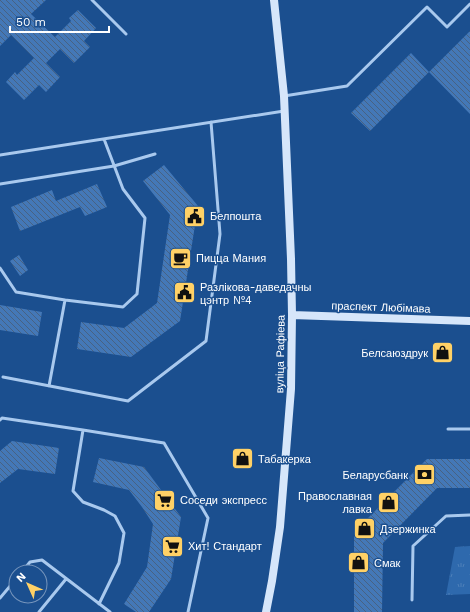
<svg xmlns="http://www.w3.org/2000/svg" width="470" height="612" font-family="'Work Sans',sans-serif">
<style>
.park{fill:url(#park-tufts)}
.building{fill:url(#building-back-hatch)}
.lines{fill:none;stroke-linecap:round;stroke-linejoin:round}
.service{stroke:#a9c9ee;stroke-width:3}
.secondary{stroke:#d6e6fa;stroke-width:8}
.labels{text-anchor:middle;stroke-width:3;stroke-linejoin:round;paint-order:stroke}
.poi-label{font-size:11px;fill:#fff;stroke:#1b4f8f;text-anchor:start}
.street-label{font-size:11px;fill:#fff;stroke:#1b4f8f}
</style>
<defs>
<pattern id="park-tufts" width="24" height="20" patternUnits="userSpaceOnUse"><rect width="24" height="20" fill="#2e69ad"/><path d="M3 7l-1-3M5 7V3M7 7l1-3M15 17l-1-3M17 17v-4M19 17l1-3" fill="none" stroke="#4d80b9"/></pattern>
<pattern id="building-back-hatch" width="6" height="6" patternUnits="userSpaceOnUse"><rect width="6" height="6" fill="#4478b7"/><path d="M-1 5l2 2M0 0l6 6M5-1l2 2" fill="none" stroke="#486282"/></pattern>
</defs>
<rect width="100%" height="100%" fill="#1b4f8f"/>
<path class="park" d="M 470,546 L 470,594 L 446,595 L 455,547 Z"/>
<path class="building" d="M 0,0 L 46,0 L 31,14 L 55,37 L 71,21 L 69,18 L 78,10 L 96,28 L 84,41 L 90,47 L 74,63 L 60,49 L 46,63 L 60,77 L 46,92 L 39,85 L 24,100 L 6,82 L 15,72 L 17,75 L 34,58 L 11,35 L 0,46 Z
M 470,31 L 470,114 L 429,72 L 370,131 L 351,113 L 411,53 L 429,72 Z
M 164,165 L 198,206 L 180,321 L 131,357 L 77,349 L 81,322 L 124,328 L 157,303 L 170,215 L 143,181 Z
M 97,184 L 107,207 L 85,216 L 80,207 L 20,231 L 11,207 L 52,190 L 56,201 Z
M 19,255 L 28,270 L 20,276 L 10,261 Z
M 0,305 L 42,312 L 38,336 L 0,330 Z
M 12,441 L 59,448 L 55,474 L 18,469 L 0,483 L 0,451 Z
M 99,458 L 144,467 L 181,517 L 171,579 L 149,612 L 136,612 L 124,604 L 147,567 L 153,524 L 142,507 L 129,490 L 93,482 Z
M 427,459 L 470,459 L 470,488 L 437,488 L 383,543 L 382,612 L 354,612 L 354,532 Z"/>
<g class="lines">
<path class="service" d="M 92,0 L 126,34
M 284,96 L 347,86 L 427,7 L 447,27 L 470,4
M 0,155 L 284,111
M 0,184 L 114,166 L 155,154
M 0,268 L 16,292 L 65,300 L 123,307 L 137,294 L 145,218 L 123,189 L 104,139
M 3,377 L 128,401 L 206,341 L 220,234 L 211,122
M 49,386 L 65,300
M 0,420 L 2,418 L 83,430
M 448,429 L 470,429
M 22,572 L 30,562 L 42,560 L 110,612
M 0,598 L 16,579
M 412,600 L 413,546 L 446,516 L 470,515
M 99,604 L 119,563 L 124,533 L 115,516 L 104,510 L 83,502 L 73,491 L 83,430 L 164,443 L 208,518 L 188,612
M 39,612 L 66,579"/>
<path class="secondary" d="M 292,315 L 470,321
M 266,612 L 272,581 L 280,527 L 291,389 L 292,315 L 291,259 L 284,96 L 274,0"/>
</g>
<defs>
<symbol id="civic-square" viewBox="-11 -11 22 22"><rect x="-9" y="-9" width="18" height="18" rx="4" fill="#ffd166" stroke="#1b4f8f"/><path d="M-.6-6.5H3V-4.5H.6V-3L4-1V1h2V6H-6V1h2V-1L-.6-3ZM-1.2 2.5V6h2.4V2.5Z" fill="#111"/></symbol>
<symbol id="cafe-square" viewBox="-11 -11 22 22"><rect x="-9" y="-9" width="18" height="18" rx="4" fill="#ffd166" stroke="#1b4f8f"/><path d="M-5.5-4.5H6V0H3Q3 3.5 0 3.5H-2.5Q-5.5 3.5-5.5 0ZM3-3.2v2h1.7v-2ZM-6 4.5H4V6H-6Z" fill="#111"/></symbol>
<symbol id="shop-square" viewBox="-11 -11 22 22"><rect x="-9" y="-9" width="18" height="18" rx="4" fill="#ffd166" stroke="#1b4f8f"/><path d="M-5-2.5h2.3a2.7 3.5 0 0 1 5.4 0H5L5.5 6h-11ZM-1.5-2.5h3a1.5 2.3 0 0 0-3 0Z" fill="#111"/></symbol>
<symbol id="bank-square" viewBox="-11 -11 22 22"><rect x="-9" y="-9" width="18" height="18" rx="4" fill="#ffd166" stroke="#1b4f8f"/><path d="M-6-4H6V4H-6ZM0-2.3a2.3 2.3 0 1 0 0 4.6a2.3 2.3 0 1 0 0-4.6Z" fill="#111"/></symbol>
<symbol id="supermarket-square" viewBox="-11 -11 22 22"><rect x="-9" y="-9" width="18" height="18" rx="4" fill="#ffd166" stroke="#1b4f8f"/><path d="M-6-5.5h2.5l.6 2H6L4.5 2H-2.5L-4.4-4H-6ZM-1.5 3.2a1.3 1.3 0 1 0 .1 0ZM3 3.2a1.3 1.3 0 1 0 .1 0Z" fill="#111"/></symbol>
</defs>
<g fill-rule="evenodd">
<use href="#civic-square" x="182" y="204" width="25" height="25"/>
<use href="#cafe-square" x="168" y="246" width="25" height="25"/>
<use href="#civic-square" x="172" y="280" width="25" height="25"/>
<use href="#shop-square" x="430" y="340" width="25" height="25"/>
<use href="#shop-square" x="230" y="446" width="25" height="25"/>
<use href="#bank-square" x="412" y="462" width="25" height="25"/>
<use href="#supermarket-square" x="152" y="488" width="25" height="25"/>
<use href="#shop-square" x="376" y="490" width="25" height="25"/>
<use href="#shop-square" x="352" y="516" width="25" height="25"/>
<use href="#supermarket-square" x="160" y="534" width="25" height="25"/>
<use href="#shop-square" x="346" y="550" width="25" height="25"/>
</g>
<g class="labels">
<g class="poi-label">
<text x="210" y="220">Белпошта</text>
<text x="196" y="262">Пицца Мания</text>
<text x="200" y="291">Разлікова-даведачны<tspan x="200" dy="13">цэнтр №4</tspan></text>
<text x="428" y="357" text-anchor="end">Белсаюздрук</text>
<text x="258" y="463">Табакерка</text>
<text x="408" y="479" text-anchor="end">Беларусбанк</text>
<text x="372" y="500" text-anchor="end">Православная<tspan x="372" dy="13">лавка</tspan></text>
<text x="180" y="504">Соседи экспресс</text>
<text x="380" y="533">Дзержинка</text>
<text x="188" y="550">Хит! Стандарт</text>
<text x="374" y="567">Смак</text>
</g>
<g class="street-label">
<text transform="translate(381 307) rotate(2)" y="4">праспект Любімава</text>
<text transform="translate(280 354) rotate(-89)" y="4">вуліца Рафіева</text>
</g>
</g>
<g transform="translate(28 584) rotate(315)"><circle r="19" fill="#1b4f8f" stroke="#7695bc"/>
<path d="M0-3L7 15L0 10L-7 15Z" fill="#ffd166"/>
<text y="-6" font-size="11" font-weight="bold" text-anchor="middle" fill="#ffffff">N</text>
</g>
<path d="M10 26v6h99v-6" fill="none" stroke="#ffffff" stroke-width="2"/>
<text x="16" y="26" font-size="12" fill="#ffffff" stroke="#1b4f8f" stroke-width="3" paint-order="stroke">50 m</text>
</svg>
